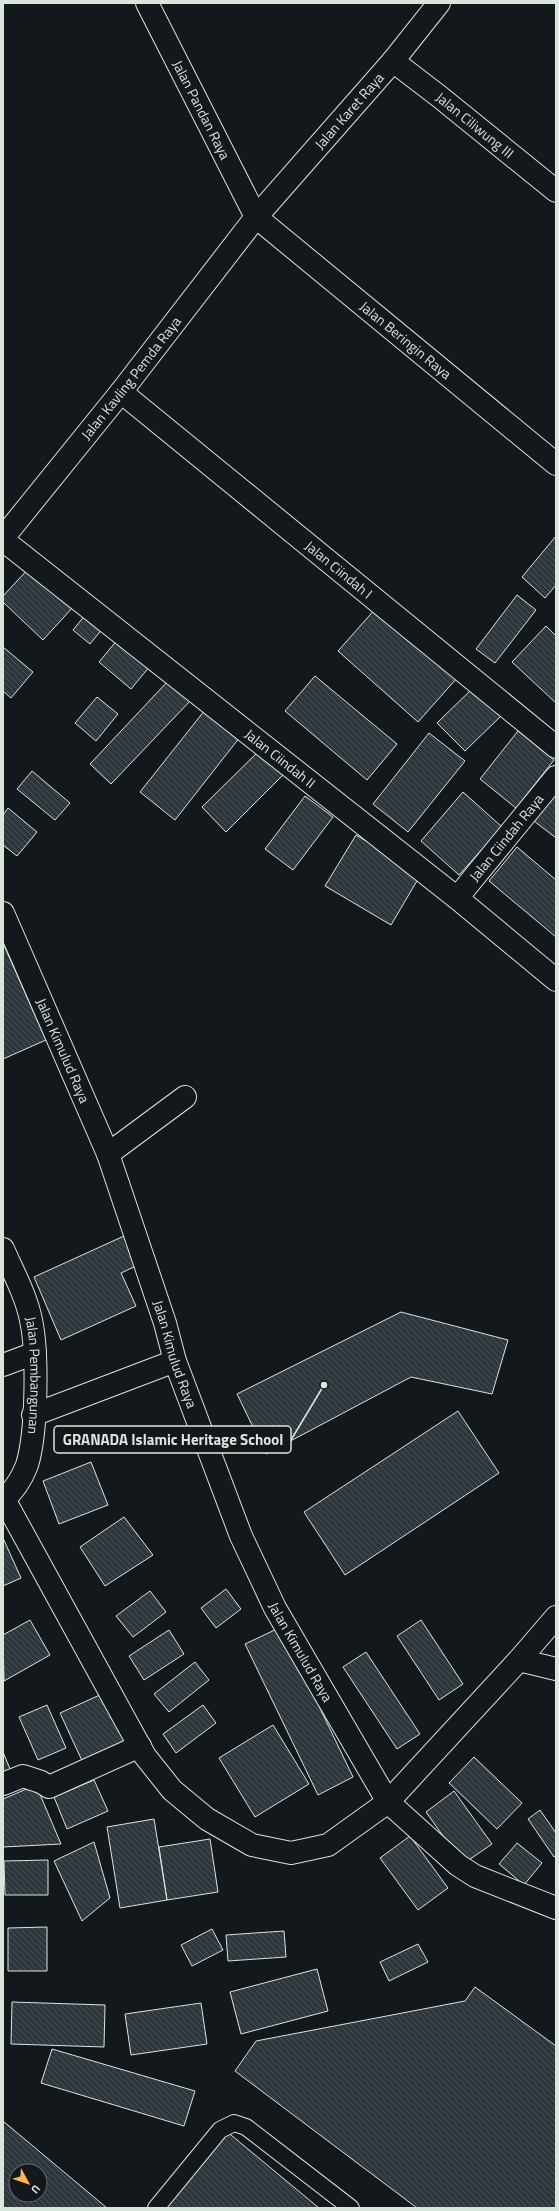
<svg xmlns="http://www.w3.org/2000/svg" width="559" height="2211" font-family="'Titillium Web',sans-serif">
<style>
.building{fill:url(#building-back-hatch);stroke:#d8e6dc;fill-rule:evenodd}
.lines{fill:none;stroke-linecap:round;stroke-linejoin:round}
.service-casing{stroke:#d8e6dc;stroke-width:18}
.minor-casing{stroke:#d8e6dc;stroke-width:24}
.tertiary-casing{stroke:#d8e6dc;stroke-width:24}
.service{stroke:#14181c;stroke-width:16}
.minor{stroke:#14181c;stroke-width:22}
.tertiary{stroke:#14181c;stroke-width:22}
.labels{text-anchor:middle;stroke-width:3;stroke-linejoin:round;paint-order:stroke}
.street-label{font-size:14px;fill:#d8e6dc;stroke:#14181c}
.leader{fill:none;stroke:#d8e6dc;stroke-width:1.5}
.callout-dot{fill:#d8e6dc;stroke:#14181c;stroke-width:1.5}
.callout{fill:#14181c;stroke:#d8e6dc;stroke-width:1.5}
.callout-label{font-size:15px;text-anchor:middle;font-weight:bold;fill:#d8e6dc}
</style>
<defs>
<pattern id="building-back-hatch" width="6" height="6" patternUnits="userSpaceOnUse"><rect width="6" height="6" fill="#2c363c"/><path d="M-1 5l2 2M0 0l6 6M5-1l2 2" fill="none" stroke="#4a5358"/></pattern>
</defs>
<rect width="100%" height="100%" fill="#14181c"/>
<path class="building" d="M 556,536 L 556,585 L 545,598 L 522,577 Z
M 31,566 L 74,606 L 43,640 L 3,602 L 3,596 Z
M 517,595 L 536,610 L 495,663 L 476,649 Z
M 377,607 L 457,678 L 418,722 L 338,651 Z
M 86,614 L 103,628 L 90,644 L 73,630 Z
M 546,626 L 556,636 L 556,703 L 512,662 Z
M 118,639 L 150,666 L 131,689 L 99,662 Z
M 3,647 L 33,672 L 11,698 L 3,691 Z
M 315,676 L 397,744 L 367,780 L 285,711 Z
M 169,680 L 191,700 L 111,784 L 90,764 Z
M 474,687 L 502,715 L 465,751 L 437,723 Z
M 97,697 L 118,714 L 96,741 L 75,723 Z
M 205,710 L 240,737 L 175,820 L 140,792 Z
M 518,731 L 554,760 L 516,808 L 480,779 Z
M 429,733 L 465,761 L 408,832 L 373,804 Z
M 261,749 L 285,773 L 226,832 L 202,807 Z
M 32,771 L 70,803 L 55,820 L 17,789 Z
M 463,792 L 502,827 L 459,875 L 421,841 Z
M 556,794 L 556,838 L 534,821 Z
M 305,796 L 333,817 L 293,870 L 265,849 Z
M 8,808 L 37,832 L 17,856 L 3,845 L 3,815 Z
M 356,835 L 421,874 L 391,925 L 325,886 Z
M 517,847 L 556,880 L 556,937 L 489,881 Z
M 3,943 L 46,1040 L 3,1059 Z
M 124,1236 L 138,1265 L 121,1273 L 136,1306 L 61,1340 L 34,1277 Z
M 401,1312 L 508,1340 L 492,1394 L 411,1377 L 266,1454 L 237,1394 Z
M 458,1411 L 499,1473 L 345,1575 L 304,1512 Z
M 91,1462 L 108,1505 L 59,1524 L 43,1481 Z
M 124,1517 L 153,1555 L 105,1586 L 80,1547 Z
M 3,1538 L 21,1578 L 3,1586 Z
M 226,1589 L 241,1609 L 216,1628 L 201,1608 Z
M 150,1591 L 166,1612 L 133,1637 L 116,1616 Z
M 30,1620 L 50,1655 L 4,1681 L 3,1635 Z
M 421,1620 L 463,1684 L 439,1700 L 397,1636 Z
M 281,1627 L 353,1777 L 318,1795 L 245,1644 Z
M 169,1630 L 184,1654 L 144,1680 L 129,1656 Z
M 366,1652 L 420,1734 L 397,1749 L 343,1667 Z
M 195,1662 L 209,1680 L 169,1712 L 154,1694 Z
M 102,1694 L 126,1745 L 84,1765 L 60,1713 Z
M 47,1705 L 66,1748 L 38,1760 L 19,1717 Z
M 203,1705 L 216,1723 L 176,1753 L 163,1734 Z
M 273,1725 L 309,1784 L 255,1817 L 219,1758 Z
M 3,1752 L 13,1776 L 3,1781 Z
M 474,1757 L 522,1803 L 497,1829 L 449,1783 Z
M 94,1780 L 108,1811 L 67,1829 L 54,1797 Z
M 36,1785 L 61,1844 L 3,1847 L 3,1799 Z
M 454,1791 L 492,1844 L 463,1864 L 426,1812 Z
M 540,1810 L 556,1833 L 556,1856 L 554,1857 L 528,1819 Z
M 154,1819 L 167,1900 L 120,1908 L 107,1827 Z
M 410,1836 L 448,1888 L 418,1910 L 380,1858 Z
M 210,1839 L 218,1892 L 167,1900 L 159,1847 Z
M 94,1842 L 110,1898 L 82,1921 L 54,1861 Z
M 517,1843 L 542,1863 L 524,1885 L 499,1864 Z
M 48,1860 L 48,1895 L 5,1895 L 4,1861 Z
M 47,1927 L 47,1971 L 8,1971 L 8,1928 Z
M 212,1929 L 223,1950 L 192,1966 L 181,1945 Z
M 284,1931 L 286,1957 L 228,1961 L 226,1935 Z
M 418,1944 L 428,1962 L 389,1981 L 380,1962 Z
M 317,1969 L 328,2011 L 241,2034 L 230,1992 Z
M 475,1987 L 556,2046 L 556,2208 L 417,2208 L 235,2071 L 256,2041 L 465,2001 Z
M 12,2002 L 105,2005 L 104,2047 L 11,2044 Z
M 201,2003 L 207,2044 L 131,2055 L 125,2014 Z
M 52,2049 L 195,2091 L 184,2126 L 41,2083 Z
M 3,2121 L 107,2208 L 3,2208 ZM 16,2171 L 40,2171 L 40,2195 L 16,2195 Z
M 225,2130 L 319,2208 L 160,2208 Z"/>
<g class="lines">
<defs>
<path id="service" d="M 156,2208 L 220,2130 L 234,2123 L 246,2127 L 351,2208"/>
<g id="minor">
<path id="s1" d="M 393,61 L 440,97 L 556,191"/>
<path id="s2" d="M 121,392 L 556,747"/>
<path id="s3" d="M 3,540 L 457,898 L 556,980"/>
<path id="s4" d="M 457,898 L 556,777"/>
<path id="s5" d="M 3,913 L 108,1154 L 165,1323 L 175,1361 L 241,1536 L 275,1608 L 388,1802 L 458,1865 L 475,1876 L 556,1908"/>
<path d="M 108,1154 L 185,1097"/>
<path id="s6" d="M 3,1249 C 13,1272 26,1295 31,1320 C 38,1353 37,1433 27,1465 C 22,1478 14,1491 3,1500"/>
<path d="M 3,1365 L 35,1353"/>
<path d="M 33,1415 L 175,1361"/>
<path d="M 4,1499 L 145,1756 L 172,1790 L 207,1819 L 252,1845 L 291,1853 L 328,1845 L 388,1802 L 519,1660 L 556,1617"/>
<path d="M 519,1660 L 556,1669"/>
<path d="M 3,1784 L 23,1776 L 41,1782 L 49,1787 L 140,1746"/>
</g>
<g id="tertiary">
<path id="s7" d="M 147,3 L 256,217 L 556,464"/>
<path id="s8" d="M 3,538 L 121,392 L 256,217 L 393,61 L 439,3"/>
</g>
</defs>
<use href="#service" class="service-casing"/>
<use href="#minor" class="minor-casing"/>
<use href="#tertiary" class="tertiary-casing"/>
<use href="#service" class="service"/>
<use href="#minor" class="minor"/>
<use href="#tertiary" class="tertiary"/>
</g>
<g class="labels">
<g class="street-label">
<text dy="5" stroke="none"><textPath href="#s7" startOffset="120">Jalan Pandan Raya</textPath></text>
<text dy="5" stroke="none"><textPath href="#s8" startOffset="550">Jalan Karet Raya</textPath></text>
<text dy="5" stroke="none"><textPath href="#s1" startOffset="104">Jalan Ciliwung III</textPath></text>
<text dy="5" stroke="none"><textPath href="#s7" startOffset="434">Jalan Beringin Raya</textPath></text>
<text dy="5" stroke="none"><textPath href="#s8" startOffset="205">Jalan Kavling Pemda Raya</textPath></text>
<text dy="5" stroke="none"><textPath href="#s2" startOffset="281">Jalan Ciindah I</textPath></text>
<text dy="5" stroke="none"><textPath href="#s3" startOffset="353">Jalan Ciindah II</textPath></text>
<text dy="5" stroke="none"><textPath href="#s4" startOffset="78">Jalan Ciindah Raya</textPath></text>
<text dy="5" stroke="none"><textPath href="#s5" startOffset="150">Jalan Kimulud Raya</textPath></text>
<text dy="5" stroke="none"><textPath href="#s5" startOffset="474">Jalan Kimulud Raya</textPath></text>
<text dy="5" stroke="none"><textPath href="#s6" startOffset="132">Jalan Pembangunan</textPath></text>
<text dy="5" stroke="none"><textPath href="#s5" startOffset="798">Jalan Kimulud Raya</textPath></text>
</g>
</g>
<path class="leader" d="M324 1385L291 1440"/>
<circle class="callout-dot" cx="324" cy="1385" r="4"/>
<rect class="callout" x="54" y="1426" width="237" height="27" rx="4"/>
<g class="callout-label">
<text x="173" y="1445">GRANADA Islamic Heritage School</text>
</g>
<rect width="559" height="2211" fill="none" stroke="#d8e6dc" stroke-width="8"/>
<g transform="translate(28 2183) rotate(130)"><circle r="19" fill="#14181c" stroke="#626a69"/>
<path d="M0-3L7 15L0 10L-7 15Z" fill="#ffb74d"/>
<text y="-6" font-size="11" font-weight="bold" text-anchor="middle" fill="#d8e6dc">U</text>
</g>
</svg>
